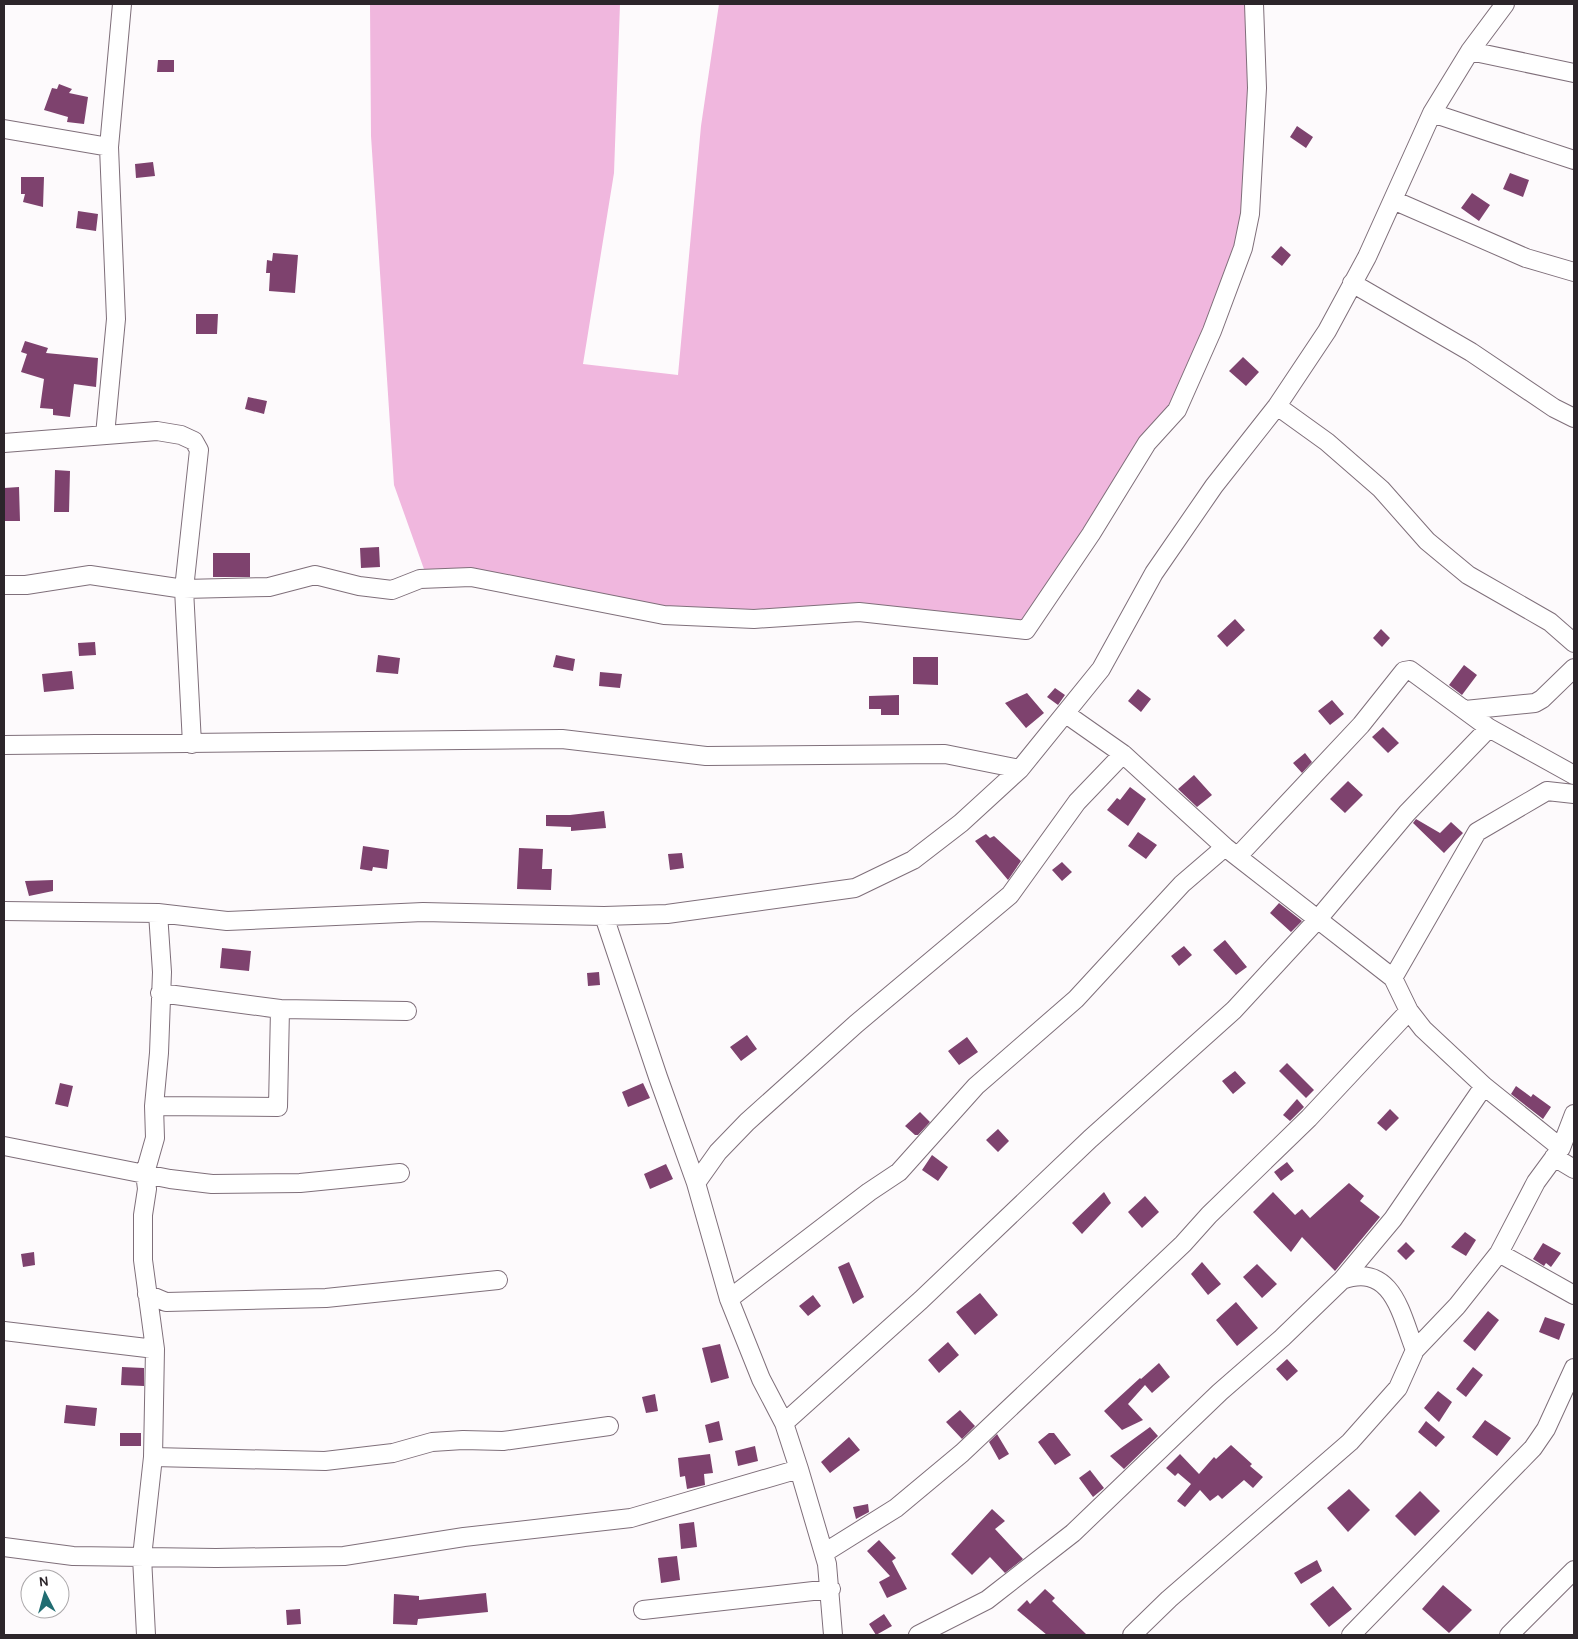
<svg xmlns="http://www.w3.org/2000/svg" width="1578" height="1639" font-family="Karla,sans-serif">
<style>
.green{fill:#f0b7de}
.building{fill:#7e426e}
.lines{fill:none;stroke-linecap:round;stroke-linejoin:round}
.minor-casing{stroke:#7f6f7a;stroke-width:20}
.minor{stroke:#fff;stroke-width:18}
</style>
<rect width="100%" height="100%" fill="#fdfafc"/>
<path class="green" d="M 370,4 L 620,4 L 614,173 L 583,364 L 678,375 L 701,126 L 719,4 L 1249,4 L 1245,212 L 1213,325 L 1154,436 L 1026,629 L 839,617 L 638,616 L 458,580 L 430,586 L 394,485 L 371,136 Z"/>
<path class="building" d="M 158,60 L 174,60 L 174,72 L 157,72 Z
M 59,84 L 72,89 L 69,93 L 88,97 L 84,124 L 67,122 L 68,117 L 44,110 L 52,88 L 57,89 Z
M 1297,126 L 1313,137 L 1306,148 L 1290,137 Z
M 153,162 L 155,176 L 136,178 L 135,164 Z
M 1510,173 L 1529,180 L 1523,197 L 1503,189 Z
M 21,177 L 44,177 L 43,207 L 23,202 L 25,194 L 21,194 Z
M 1472,193 L 1490,205 L 1479,221 L 1461,208 Z
M 78,211 L 98,214 L 96,231 L 76,228 Z
M 1281,246 L 1291,255 L 1282,266 L 1271,257 Z
M 273,253 L 298,255 L 295,293 L 269,291 L 270,273 L 266,273 L 267,260 L 272,261 Z
M 196,314 L 218,314 L 217,334 L 196,334 Z
M 25,341 L 48,348 L 46,353 L 98,358 L 96,387 L 74,384 L 70,417 L 53,415 L 53,409 L 40,408 L 44,379 L 21,372 L 27,354 L 21,352 Z
M 1243,357 L 1259,372 L 1246,386 L 1229,371 Z
M 248,397 L 267,401 L 264,414 L 245,409 Z
M 55,470 L 70,471 L 69,512 L 54,512 Z
M 19,487 L 20,521 L 4,521 L 4,488 Z
M 379,547 L 380,567 L 361,568 L 360,548 Z
M 213,553 L 250,553 L 250,577 L 213,577 Z
M 1235,619 L 1245,630 L 1227,647 L 1217,636 Z
M 1381,629 L 1390,638 L 1382,647 L 1373,638 Z
M 95,642 L 96,655 L 79,656 L 78,643 Z
M 378,655 L 400,658 L 398,674 L 376,672 Z
M 556,655 L 575,659 L 573,671 L 553,667 Z
M 913,657 L 938,657 L 938,685 L 913,684 Z
M 1464,665 L 1477,675 L 1462,695 L 1449,685 Z
M 72,671 L 74,689 L 44,692 L 42,674 Z
M 600,672 L 622,674 L 620,688 L 599,686 Z
M 1055,688 L 1065,695 L 1058,705 L 1047,697 Z
M 1138,689 L 1151,699 L 1141,712 L 1128,701 Z
M 1027,693 L 1044,713 L 1026,728 L 1005,703 Z
M 899,695 L 899,715 L 881,715 L 881,709 L 869,709 L 869,696 Z
M 1332,700 L 1344,714 L 1330,725 L 1318,711 Z
M 1383,727 L 1399,743 L 1388,753 L 1372,737 Z
M 1305,753 L 1312,762 L 1302,773 L 1293,763 Z
M 1194,775 L 1212,795 L 1197,807 L 1178,789 Z
M 1348,781 L 1363,795 L 1345,813 L 1330,799 Z
M 1130,787 L 1146,799 L 1128,826 L 1107,810 L 1117,798 L 1120,800 Z
M 604,811 L 606,828 L 571,831 L 571,827 L 546,826 L 546,815 L 570,815 Z
M 1416,819 L 1440,833 L 1451,822 L 1463,833 L 1444,853 L 1413,823 Z
M 1138,832 L 1157,845 L 1146,859 L 1128,846 Z
M 986,834 L 990,838 L 994,836 L 1021,861 L 1008,880 L 975,841 Z
M 363,846 L 389,850 L 387,869 L 373,867 L 372,871 L 360,869 Z
M 519,848 L 543,849 L 542,869 L 552,869 L 551,890 L 517,889 Z
M 682,853 L 684,868 L 670,870 L 668,854 Z
M 1062,862 L 1072,872 L 1062,881 L 1052,870 Z
M 53,880 L 53,891 L 29,896 L 25,881 Z
M 1279,903 L 1302,921 L 1291,932 L 1270,913 Z
M 1225,940 L 1247,967 L 1236,975 L 1213,950 Z
M 1184,946 L 1192,955 L 1179,966 L 1171,956 Z
M 222,948 L 251,951 L 249,971 L 220,968 Z
M 599,972 L 600,985 L 588,986 L 587,973 Z
M 747,1035 L 757,1049 L 741,1061 L 730,1047 Z
M 967,1037 L 978,1052 L 959,1065 L 948,1051 Z
M 1287,1063 L 1314,1090 L 1306,1098 L 1279,1071 Z
M 1235,1071 L 1246,1083 L 1233,1094 L 1222,1081 Z
M 60,1083 L 73,1086 L 68,1107 L 55,1104 Z
M 643,1083 L 650,1098 L 628,1107 L 622,1092 Z
M 1516,1086 L 1531,1097 L 1533,1094 L 1551,1107 L 1543,1119 L 1511,1094 Z
M 1297,1099 L 1304,1107 L 1290,1121 L 1283,1115 Z
M 1390,1109 L 1399,1118 L 1386,1131 L 1377,1123 Z
M 920,1112 L 930,1122 L 918,1135 L 915,1135 L 905,1126 Z
M 998,1129 L 1009,1141 L 998,1152 L 986,1140 Z
M 932,1155 L 948,1167 L 938,1181 L 922,1170 Z
M 1287,1162 L 1294,1171 L 1281,1181 L 1274,1172 Z
M 666,1164 L 673,1179 L 650,1189 L 644,1174 Z
M 1349,1183 L 1364,1196 L 1360,1201 L 1380,1217 L 1335,1271 L 1302,1237 L 1291,1252 L 1253,1212 L 1273,1192 L 1295,1215 L 1302,1209 L 1310,1218 Z
M 1104,1192 L 1111,1203 L 1082,1234 L 1072,1223 Z
M 1145,1196 L 1159,1212 L 1142,1228 L 1128,1212 Z
M 1465,1232 L 1476,1240 L 1466,1256 L 1451,1247 Z
M 1406,1242 L 1415,1251 L 1406,1260 L 1397,1251 Z
M 1543,1243 L 1561,1253 L 1551,1267 L 1546,1263 L 1544,1266 L 1533,1259 Z
M 34,1252 L 35,1265 L 23,1267 L 21,1254 Z
M 849,1262 L 864,1297 L 853,1304 L 838,1267 Z
M 1202,1262 L 1221,1284 L 1208,1295 L 1191,1274 Z
M 1257,1264 L 1277,1284 L 1262,1298 L 1243,1277 Z
M 980,1293 L 998,1315 L 975,1335 L 956,1312 Z
M 813,1295 L 821,1306 L 808,1316 L 799,1306 Z
M 1236,1302 L 1258,1328 L 1237,1346 L 1216,1320 Z
M 1488,1311 L 1499,1320 L 1475,1351 L 1463,1341 Z
M 1545,1317 L 1565,1324 L 1559,1340 L 1539,1332 Z
M 948,1342 L 959,1355 L 939,1373 L 928,1360 Z
M 720,1344 L 729,1378 L 711,1383 L 702,1348 Z
M 1287,1359 L 1298,1371 L 1287,1381 L 1276,1369 Z
M 1159,1363 L 1170,1377 L 1152,1393 L 1145,1385 L 1128,1404 L 1143,1420 L 1122,1430 L 1104,1411 L 1140,1378 L 1141,1379 Z
M 122,1367 L 144,1368 L 144,1386 L 121,1385 Z
M 1473,1367 L 1483,1375 L 1466,1397 L 1456,1389 Z
M 1438,1391 L 1452,1402 L 1439,1422 L 1424,1408 Z
M 655,1394 L 658,1411 L 646,1413 L 642,1397 Z
M 66,1405 L 97,1408 L 95,1426 L 64,1423 Z
M 960,1410 L 975,1426 L 962,1439 L 946,1422 Z
M 1485,1420 L 1511,1438 L 1497,1456 L 1472,1437 Z
M 719,1421 L 723,1440 L 709,1443 L 705,1425 Z
M 1426,1421 L 1445,1437 L 1436,1447 L 1418,1432 Z
M 1150,1427 L 1158,1436 L 1124,1469 L 1110,1456 Z
M 120,1433 L 141,1433 L 141,1446 L 120,1446 Z
M 1049,1433 L 1054,1433 L 1071,1455 L 1055,1465 L 1038,1442 Z
M 997,1434 L 1009,1454 L 999,1460 L 989,1442 Z
M 849,1437 L 860,1450 L 830,1473 L 821,1462 Z
M 1231,1445 L 1252,1464 L 1250,1466 L 1263,1477 L 1253,1488 L 1244,1480 L 1222,1499 L 1218,1495 L 1210,1501 L 1200,1490 L 1185,1507 L 1177,1501 L 1191,1484 L 1178,1473 L 1175,1476 L 1166,1468 L 1180,1454 L 1199,1474 L 1214,1457 L 1216,1459 Z
M 755,1446 L 758,1461 L 738,1466 L 735,1451 Z
M 710,1454 L 713,1473 L 704,1474 L 705,1485 L 687,1489 L 685,1476 L 680,1477 L 678,1458 Z
M 1090,1470 L 1104,1488 L 1093,1497 L 1079,1478 Z
M 1349,1489 L 1370,1510 L 1348,1532 L 1327,1508 Z
M 1420,1491 L 1440,1511 L 1415,1536 L 1395,1516 Z
M 868,1504 L 869,1512 L 856,1519 L 853,1507 Z
M 992,1509 L 1005,1521 L 995,1529 L 1023,1559 L 1005,1573 L 990,1557 L 972,1575 L 951,1554 Z
M 694,1522 L 697,1547 L 681,1549 L 679,1524 Z
M 879,1540 L 896,1558 L 892,1561 L 907,1589 L 887,1598 L 879,1582 L 890,1576 L 867,1551 Z
M 677,1556 L 680,1580 L 661,1583 L 658,1558 Z
M 1317,1560 L 1322,1571 L 1301,1584 L 1294,1573 Z
M 1443,1585 L 1472,1610 L 1449,1633 L 1422,1609 Z
M 1333,1586 L 1352,1609 L 1329,1627 L 1310,1604 Z
M 1045,1589 L 1055,1598 L 1052,1601 L 1087,1635 L 1047,1635 L 1017,1610 L 1027,1600 L 1030,1604 Z
M 486,1593 L 488,1612 L 418,1619 L 417,1625 L 393,1624 L 394,1594 L 419,1596 L 419,1600 Z
M 300,1609 L 301,1624 L 287,1625 L 286,1610 Z
M 884,1614 L 892,1626 L 876,1635 L 869,1624 Z"/>
<g class="lines">
<defs>
<path id="minor" d="M 1470,51 L 1574,73
M 1432,113 L 1574,160
M 4,129 L 109,147
M 1393,200 L 1526,258 L 1574,272
M 1352,283 L 1471,352 L 1554,408 L 1574,418
M 1277,406 L 1327,442 L 1381,489 L 1427,541 L 1468,575 L 1550,622 L 1574,643
M 105,435 L 116,319 L 109,147 L 122,4
M 4,443 L 157,431 L 181,435 L 194,441 L 199,450 L 184,589 L 192,744
M 4,585 L 26,585 L 90,575 L 184,589 L 269,587 L 315,575 L 359,586 L 392,590 L 420,579 L 471,577 L 664,615 L 754,619 L 859,612 L 1026,630 L 1091,534 L 1147,443 L 1177,410 L 1212,331 L 1243,248 L 1250,214 L 1257,88 L 1254,4
M 1465,710 L 1535,703 L 1542,699 L 1574,668
M 1066,714 L 1123,754
M 4,745 L 562,739 L 706,756 L 945,754 L 1020,769
M 1238,856 L 1361,725 L 1404,671 L 1410,670 L 1489,728 L 1574,775
M 4,911 L 158,913 L 227,921 L 423,912 L 604,916 L 667,914 L 855,888 L 913,860 L 961,823 L 1020,769 L 1101,669 L 1154,573 L 1214,486 L 1277,406 L 1327,331 L 1367,257 L 1432,113 L 1470,51 L 1505,4
M 604,916 L 658,1077 L 696,1183 L 729,1299 L 761,1379 L 784,1423 L 799,1469 L 827,1564 L 833,1635
M 1393,978 L 1477,832 L 1547,791 L 1574,794
M 280,1009 L 407,1011
M 154,1106 L 278,1107 L 280,1009 L 160,993
M 4,1146 L 170,1179 L 212,1184 L 300,1183 L 400,1173
M 1554,1157 L 1574,1169
M 696,1183 L 718,1152 L 747,1122 L 856,1024 L 1010,895 L 1077,802 L 1123,754 L 1225,847 L 1393,978 L 1409,1011 L 1423,1029 L 1484,1086 L 1561,1148
M 1499,1253 L 1574,1295
M 1342,1280 C 1393,1262 1401,1315 1415,1350
M 147,1294 L 166,1302 L 326,1298 L 498,1280
M 729,1299 L 869,1192 L 899,1172 L 976,1086 L 1076,999 L 1182,884 L 1225,847
M 4,1331 L 155,1349
M 784,1423 L 921,1300 L 1090,1139 L 1234,1010 L 1318,919 L 1407,813 L 1489,728
M 153,1457 L 325,1461 L 393,1453 L 432,1442 L 463,1440 L 503,1441 L 609,1426
M 4,1547 L 73,1556 L 216,1558 L 344,1556 L 464,1537 L 631,1518 L 799,1469
M 824,1553 L 896,1508 L 962,1453 L 1183,1244 L 1209,1215 L 1309,1118 L 1409,1011
M 643,1610 L 831,1589
M 146,1635 L 142,1557 L 153,1457 L 155,1349 L 143,1260 L 143,1215 L 147,1189 L 145,1173 L 155,1138 L 154,1106 L 159,1053 L 162,972 L 158,913
M 918,1635 L 987,1600 L 1073,1533 L 1220,1392 L 1282,1338 L 1342,1280 L 1393,1219 L 1484,1086
M 1132,1635 L 1169,1599 L 1350,1442 L 1398,1388 L 1415,1350 L 1457,1306 L 1499,1253 L 1536,1182 L 1561,1148 L 1574,1114
M 1351,1635 L 1533,1448 L 1546,1429 L 1574,1368
M 1509,1635 L 1574,1570"/>
</defs>
<use href="#minor" class="minor-casing"/>
<use href="#minor" class="minor"/>
</g>
<rect width="1578" height="1639" fill="none" stroke="#2c252a" stroke-width="10"/>
<g transform="translate(45 1594) rotate(354)"><circle r="24" fill="#ffffff" stroke="#aba8aa"/>
<path d="M0-4L9 19L0 12L-9 19Z" fill="#216d72"/>
<text y="-8" font-size="14" font-weight="bold" text-anchor="middle" fill="#2c252a">N</text>
</g>
</svg>
